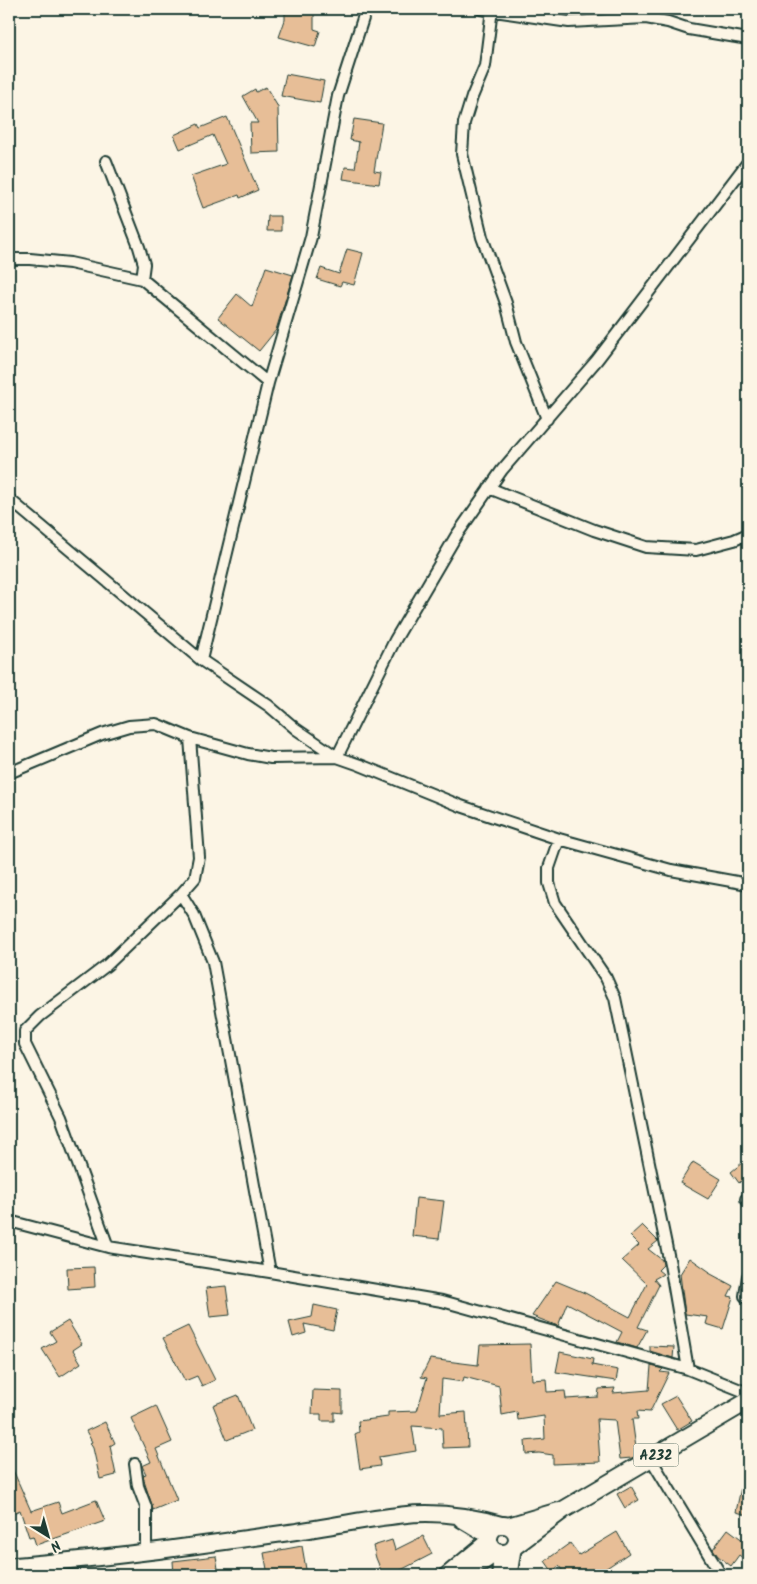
<svg xmlns="http://www.w3.org/2000/svg" width="757" height="1584" font-family="Kalam,sans-serif">
<style>
.building{fill:#e7be97;stroke:#1f3d34}
.lines{fill:none;stroke-linecap:round;stroke-linejoin:round}
.minor-casing{stroke:#1f3d34;stroke-width:14}
.secondary-casing{stroke:#1f3d34;stroke-width:19}
.primary-casing{stroke:#1f3d34;stroke-width:20}
.minor{stroke:#fcf5e5;stroke-width:10}
.secondary{stroke:#fcf5e5;stroke-width:15}
.primary{stroke:#fcf5e5;stroke-width:16}
.labels{text-anchor:middle;stroke-width:4;stroke-linejoin:round;paint-order:stroke}
.shield{fill:#fcf5e5;stroke:#617469;stroke-width:1}
.shield-label{font-size:14px;font-weight:bold;fill:#1f3d34}
</style>
<rect width="100%" height="100%" fill="#fcf5e5"/>
<filter id="ink" filterUnits="userSpaceOnUse"><feTurbulence type="fractalNoise" baseFrequency=".02" numOctaves="2"/><feDisplacementMap in="SourceGraphic" scale="10" xChannelSelector="R" yChannelSelector="G"/><feConvolveMatrix kernelMatrix="1 2 1 2 8 2 1 2 1" color-interpolation-filters="sRGB"/></filter>
<g filter="url(#ink)">
<path class="building" d="M 285,9 L 314,9 L 314,29 L 320,31 L 315,47 L 279,37 L 285,20 Z
M 286,74 L 324,81 L 320,103 L 281,96 Z
M 266,87 L 278,107 L 279,152 L 251,153 L 250,123 L 258,123 L 243,96 L 255,89 L 256,92 Z
M 227,117 L 258,190 L 240,198 L 239,195 L 203,208 L 191,176 L 226,164 L 213,135 L 180,149 L 174,135 L 198,124 L 200,128 Z
M 354,119 L 382,123 L 374,171 L 381,172 L 379,184 L 343,179 L 345,167 L 355,168 L 359,142 L 350,140 Z
M 268,216 L 281,216 L 281,231 L 267,231 Z
M 347,249 L 363,253 L 354,285 L 342,282 L 340,286 L 317,279 L 321,268 L 339,274 Z
M 266,267 L 293,275 L 276,330 L 259,351 L 218,318 L 237,294 L 252,307 Z
M 748,1158 L 748,1175 L 739,1183 L 731,1172 Z
M 693,1162 L 721,1179 L 708,1199 L 680,1183 Z
M 416,1198 L 444,1201 L 439,1239 L 412,1236 Z
M 642,1225 L 658,1241 L 648,1249 L 662,1260 L 663,1265 L 658,1270 L 663,1274 L 654,1279 L 659,1285 L 638,1327 L 647,1330 L 637,1348 L 617,1342 L 622,1332 L 567,1303 L 558,1326 L 532,1316 L 556,1281 L 585,1293 L 630,1317 L 647,1284 L 622,1260 L 639,1245 L 630,1236 Z
M 690,1258 L 710,1272 L 709,1273 L 733,1286 L 728,1296 L 733,1297 L 723,1329 L 706,1324 L 708,1317 L 685,1314 L 680,1274 Z
M 94,1267 L 95,1287 L 68,1289 L 67,1268 Z
M 226,1286 L 230,1315 L 210,1317 L 206,1288 Z
M 314,1305 L 337,1310 L 333,1330 L 304,1324 L 306,1333 L 293,1337 L 289,1322 L 312,1317 Z
M 68,1321 L 82,1344 L 73,1350 L 81,1363 L 60,1377 L 42,1349 L 56,1341 L 50,1332 Z
M 188,1326 L 215,1380 L 202,1386 L 197,1376 L 185,1381 L 163,1338 Z
M 530,1344 L 532,1380 L 546,1379 L 547,1392 L 565,1391 L 566,1399 L 598,1397 L 599,1389 L 615,1388 L 613,1393 L 649,1390 L 651,1366 L 663,1369 L 660,1372 L 669,1373 L 650,1412 L 637,1411 L 638,1419 L 632,1419 L 637,1455 L 632,1458 L 620,1459 L 615,1420 L 597,1419 L 600,1462 L 553,1464 L 553,1455 L 539,1453 L 526,1454 L 525,1441 L 545,1439 L 544,1416 L 518,1420 L 517,1412 L 502,1415 L 499,1386 L 464,1377 L 463,1382 L 442,1379 L 440,1414 L 466,1412 L 468,1447 L 443,1448 L 442,1428 L 412,1426 L 416,1451 L 379,1457 L 380,1466 L 360,1469 L 355,1434 L 359,1432 L 358,1421 L 388,1417 L 388,1412 L 417,1411 L 427,1378 L 421,1377 L 430,1359 L 478,1365 L 480,1345 Z
M 650,1346 L 674,1347 L 673,1358 L 650,1351 Z
M 560,1352 L 593,1359 L 592,1365 L 618,1370 L 616,1381 L 556,1372 Z
M 313,1390 L 342,1391 L 342,1413 L 334,1412 L 334,1421 L 321,1421 L 321,1414 L 312,1414 Z
M 238,1395 L 252,1430 L 227,1440 L 213,1405 Z
M 676,1396 L 692,1421 L 677,1430 L 661,1404 Z
M 156,1406 L 172,1442 L 156,1449 L 177,1500 L 153,1510 L 152,1505 L 145,1484 L 143,1475 L 146,1474 L 142,1466 L 151,1462 L 131,1418 Z
M 105,1422 L 115,1443 L 110,1446 L 116,1475 L 100,1479 L 93,1448 L 90,1443 L 92,1442 L 86,1431 Z
M 9,1461 L 31,1511 L 58,1502 L 62,1513 L 96,1500 L 105,1521 L 36,1545 L 33,1536 L 29,1537 L 20,1510 L 9,1515 Z
M 744,1473 L 748,1474 L 748,1515 L 736,1512 Z
M 631,1486 L 639,1500 L 625,1508 L 617,1494 Z
M 728,1529 L 748,1544 L 748,1562 L 739,1555 L 731,1566 L 718,1556 L 713,1549 Z
M 617,1532 L 629,1553 L 596,1575 L 566,1575 L 559,1566 L 552,1571 L 545,1561 L 570,1543 L 579,1555 Z
M 423,1536 L 432,1554 L 399,1571 L 401,1575 L 383,1575 L 376,1558 L 373,1546 L 392,1540 L 395,1550 Z
M 302,1546 L 307,1575 L 268,1575 L 264,1553 Z
M 216,1556 L 219,1575 L 174,1575 L 173,1561 Z"/>
<g class="lines">
<defs>
<path id="minor" d="M 481,9 L 569,22 L 646,18 L 668,22 L 689,29 L 748,39
M 492,9 L 485,66 L 472,97 L 464,123 L 462,154 L 482,237 L 506,303 L 516,342 L 547,419
M 106,161 L 139,247 L 144,264 L 142,279
M 9,259 L 30,259 L 70,263 L 142,279 L 268,383
M 489,488 L 594,530 L 646,547 L 696,550 L 734,540 L 748,534
M 9,499 L 201,660 L 269,706 L 296,729 L 337,757 L 395,640 L 456,536 L 502,470 L 597,360 L 748,162
M 201,660 L 268,383 L 311,237 L 338,96 L 366,9
M 9,773 L 102,734 L 129,726 L 156,724 L 190,738 L 248,754 L 271,758 L 337,757 L 360,765 L 461,806 L 559,839 L 671,870 L 748,884
M 559,839 L 549,868 L 549,883 L 555,903 L 606,978 L 615,998 L 670,1264 L 688,1369
M 181,894 L 194,915 L 213,962 L 270,1272
M 746,1199 L 748,1201
M 9,1221 L 108,1247 L 270,1272 L 442,1301 L 688,1369 L 748,1393
M 108,1247 L 61,1117 L 25,1044 L 25,1031 L 40,1016 L 107,965 L 181,894 L 195,878 L 199,857 L 190,738
M 748,1276 L 745,1296 L 748,1299
M 651,1459 L 721,1575
M 135,1464 L 138,1486 L 146,1507 L 146,1552"/>
<path id="secondary" d="M 461,1519 L 481,1531 L 490,1534
M 9,1566 C 102,1559 194,1546 286,1533 C 325,1528 363,1519 402,1515 C 436,1511 471,1516 503,1525
M 500,1575 L 501,1553
M 509,1575 L 513,1549"/>
<path id="primary" d="M489 1539a14 14 0 1 1 28 0a14 14 0 1 1-28 0Z
M 508,1526 L 559,1511
M 515,1546 L 563,1510 L 748,1401
M 456,1573 L 484,1561 L 497,1552
M 448,1575 L 489,1541"/>
</defs>
<use href="#minor" class="minor-casing"/>
<use href="#secondary" class="secondary-casing"/>
<use href="#primary" class="primary-casing"/>
<use href="#minor" class="minor"/>
<use href="#secondary" class="secondary"/>
<use href="#primary" class="primary"/>
</g>
</g>
<g class="labels">
<rect class="shield" x="633.5" y="1443.5" width="45" height="23" rx="4"/>
<g class="shield-label">
<text x="656" y="1460">A232</text>
</g>
</g>
<rect width="757" height="1584" fill="none" stroke="#fcf5e5" stroke-width="30"/>
<rect x="15" y="15" width="727" height="1554" fill="none" stroke="#1f3d34" stroke-width="2" filter="url(#ink)"/>
<g transform="translate(48 1536) rotate(143)" stroke="#fcf5e5" stroke-width="4" paint-order="stroke">
<path d="M0-4L9 19L0 12L-9 19Z" fill="#1f3d34"/>
<text y="-8" font-size="14" font-weight="bold" text-anchor="middle" fill="#1f3d34">N</text>
</g>
</svg>
